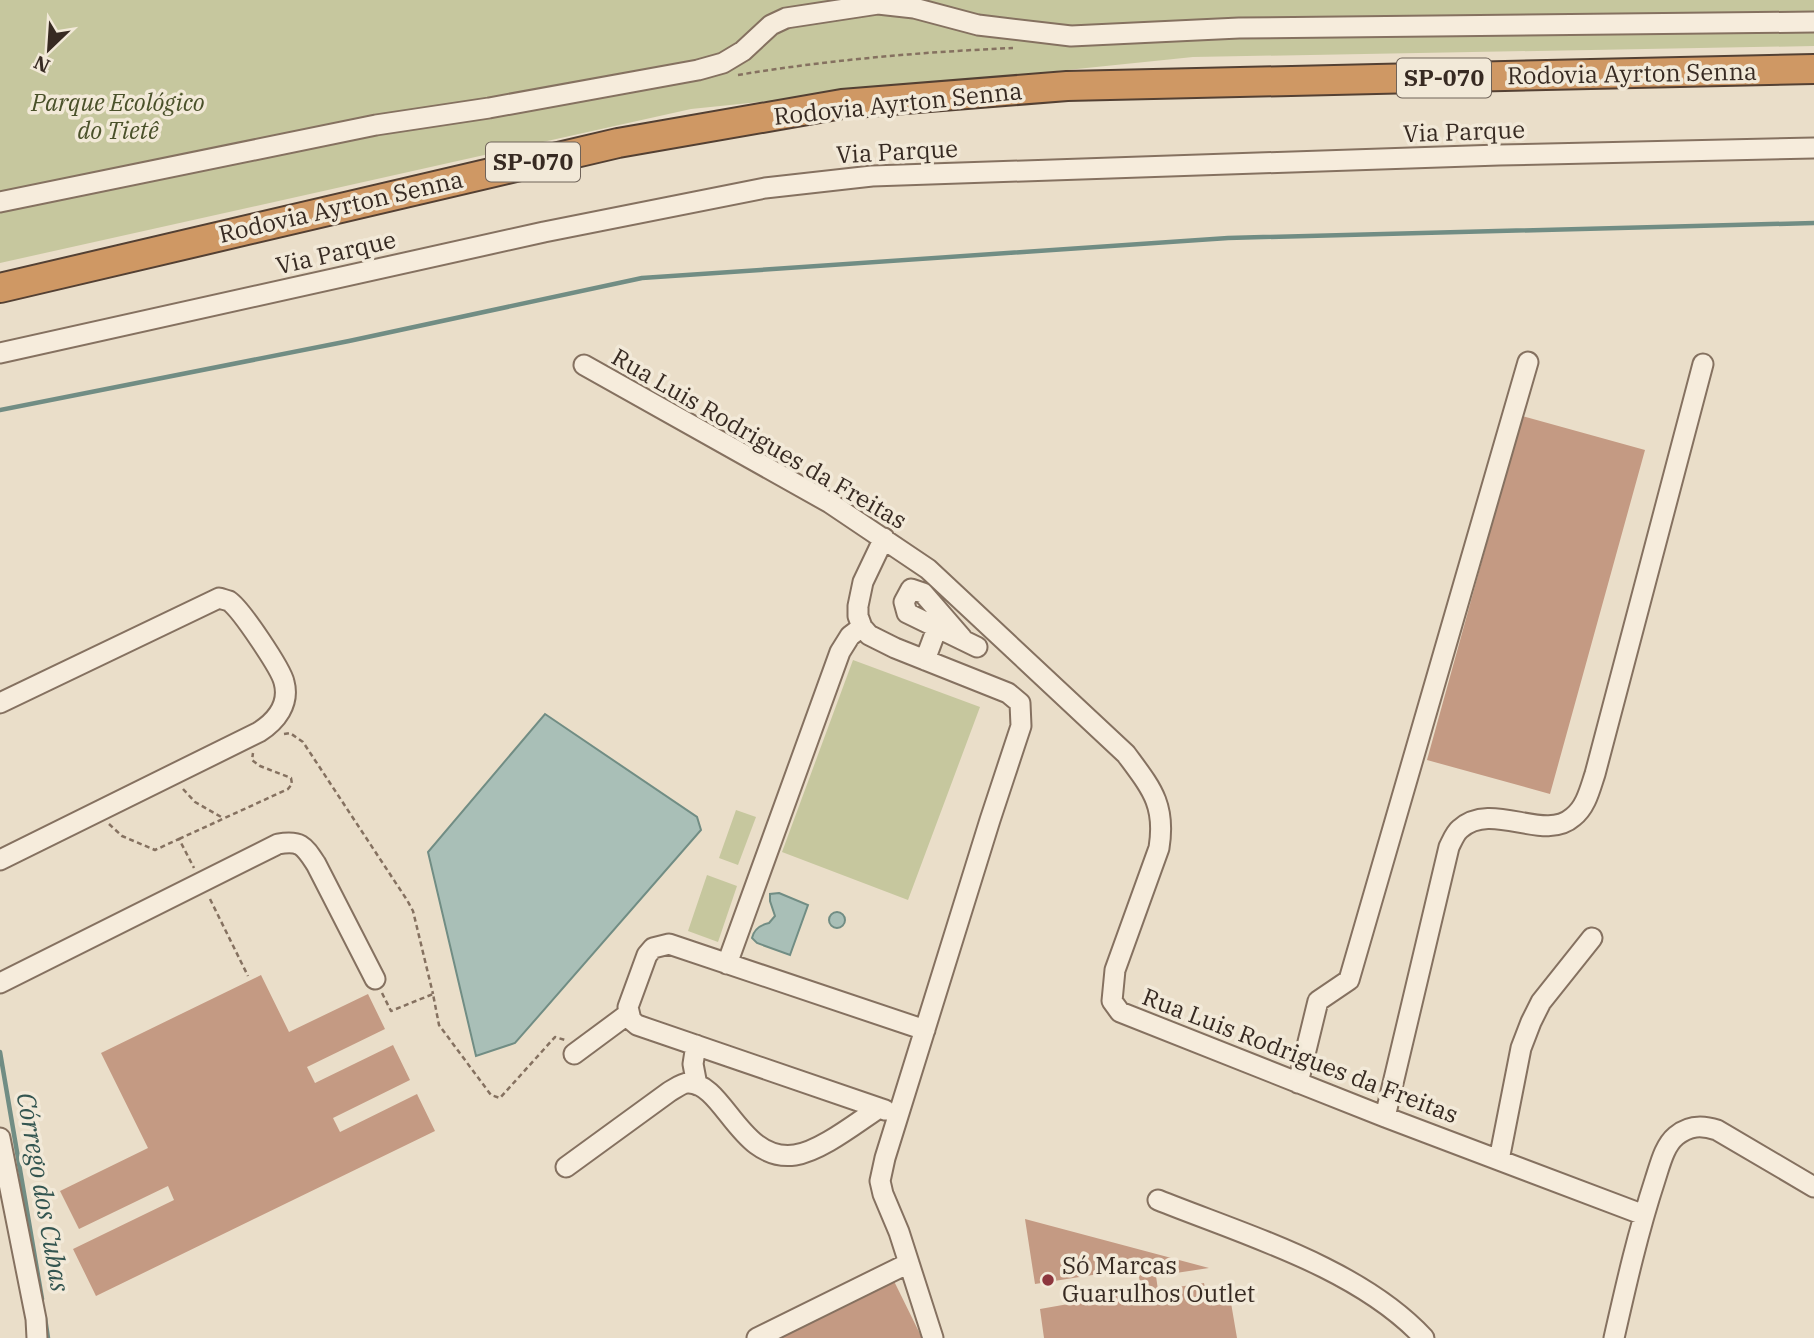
<svg xmlns="http://www.w3.org/2000/svg" width="1814" height="1338" font-family="'IBM Plex Serif',serif">
<style>
.green{fill:#c6c79e}
.water{fill:#a9bfb7;stroke:#718d84;stroke-width:2}
.lines{fill:none;stroke-linecap:round;stroke-linejoin:round}
.stream{stroke:#718d84;stroke-width:4.5}
.building{fill:#c49a83}
.minor-casing{stroke:#857160;stroke-width:23}
.highway-casing{stroke:#534033;stroke-width:32}
.path{stroke:#857160;stroke-width:2.5;stroke-dasharray:5 3.5;stroke-linecap:butt}
.minor{stroke:#f6ecdc;stroke-width:19}
.highway{stroke:#cf9864;stroke-width:28}
.poi-dot{fill:#8d363d;stroke:#f2e9d8;stroke-width:2.5}
.labels{text-anchor:middle;stroke-width:7;stroke-linejoin:round;paint-order:stroke}
.shield{fill:#f2e9d8;stroke:#6f6359;stroke-width:2}
.shield-label{font-size:23px;font-weight:bold;fill:#372a22}
.street-label{font-size:24px;fill:#372a22;stroke:#f2e9d8}
.park-label{font-size:24px;font-style:italic;fill:#4a512a;stroke:#f2e9d8}
.poi-label{font-size:24px;fill:#372a22;stroke:#f2e9d8;text-anchor:start}
.water-label{font-size:26px;font-style:italic;fill:#335550;stroke:#f2e9d8}
</style>
<rect width="100%" height="100%" fill="#eadec9"/>
<path class="green" d="M 0,0 L 1814,0 L 1814,46 L 1193,57 L 691,109 L 0,263 Z
M 853,660 L 980,707 L 908,900 L 782,852 Z
M 736,810 L 756,817 L 738,865 L 719,858 Z
M 707,875 L 737,886 L 718,942 L 688,931 Z"/>
<path class="water" d="M 545,714 L 697,817 L 701,830 L 515,1043 L 476,1056 L 428,852 Z
M 779,893 L 808,905 L 790,955 L 757,943 L 752,938 C 754,929 760,925 769,923 L 775,916 L 770,901 L 770,894 Z
M829 920a8 8 0 1 1 16 0a8 8 0 1 1-16 0Z"/>
<g class="lines">
<path class="stream" d="M 0,410 L 349,341 L 642,278 L 1228,238 L 1814,223
M 0,1052 L 42,1299
M 45,1318 L 48,1338"/>
</g>
<path class="building" d="M 1522,416 L 1645,450 L 1550,794 L 1427,760 Z
M 261,975 L 289,1032 L 368,994 L 385,1029 L 307,1067 L 315,1083 L 393,1045 L 410,1080 L 333,1118 L 340,1132 L 417,1094 L 435,1131 L 96,1296 L 73,1249 L 174,1200 L 168,1186 L 79,1229 L 60,1191 L 148,1148 L 101,1053 Z
M 1025,1219 L 1209,1268 L 1156,1276 L 1158,1290 L 1204,1283 L 1208,1302 L 1211,1301 L 1210,1297 L 1217,1295 L 1219,1300 L 1230,1297 L 1237,1338 L 1044,1338 L 1040,1309 L 1142,1291 L 1137,1268 L 1035,1284 Z
M 891,1275 L 922,1338 L 766,1338 Z"/>
<g class="lines">
<defs>
<path id="minor" d="M 0,202 L 376,125 L 489,108 L 698,70 L 723,63 L 743,51 L 771,25 L 786,18 L 878,4 L 914,8 L 978,25 L 1071,36 L 1239,28 L 1814,22
M 0,353 L 544,232 L 765,188 L 872,176 L 1499,155 L 1814,148
M 584,365 L 830,503 L 928,569 L 1126,754 C 1151,788 1166,804 1159,848 L 1115,970 L 1112,1001 L 1120,1012 L 1385,1117 L 1644,1215
M 884,538 L 863,582 L 858,606 L 858,616 L 862,627 L 869,635 L 895,648 L 1008,693 L 1020,703 L 1021,726 L 990,820 L 885,1158 L 880,1181 L 883,1194 L 899,1232 L 933,1338
M 962,638 L 923,593 L 911,589 L 904,602 L 907,613 L 977,647
M 925,660 L 937,628
M 0,703 L 219,598 C 222,599 226,600 229,601 C 241,609 281,669 284,682 C 290,704 276,721 259,732 L 0,860
M 727,964 L 840,652 L 850,636 L 862,627
M 0,983 L 278,844 C 301,840 304,846 316,864 L 375,979
M 696,1045 L 693,1064 L 697,1085
M 574,1054 L 628,1014
M 1298,1083 L 1318,1001 L 1349,980 L 1528,362
M 879,1108 L 637,1025 L 631,1020 L 628,1007 L 647,955 L 653,948 L 669,944 L 925,1030
M 1385,1117 L 1449,847 C 1452,841 1455,833 1460,829 C 1492,800 1544,843 1573,817 C 1586,807 1590,789 1595,774 L 1703,364
M 0,1138 L 36,1319 L 37,1338
M 1499,1160 L 1521,1048 L 1531,1022 L 1541,1002 L 1592,938
M 566,1167 L 669,1092 C 674,1089 682,1083 688,1083 C 724,1082 740,1163 795,1155 C 821,1151 856,1123 879,1108 L 885,1110
M 1158,1200 C 1245,1235 1359,1268 1424,1338
M 757,1338 L 909,1263
M 1614,1338 C 1626,1285 1638,1232 1655,1180 C 1660,1165 1664,1146 1676,1136 C 1689,1125 1702,1125 1717,1130 L 1814,1187"/>
<path id="highway" d="M 0,288 L 618,143 L 842,104 L 1067,86 L 1814,69"/>
</defs>
<use href="#minor" class="minor-casing"/>
<use href="#highway" class="highway-casing"/>
<path class="path" d="M 738,75 C 828,60 921,52 1013,48
M 284,734 L 290,733 L 303,742 L 407,900 L 413,911 L 433,994
M 183,789 L 195,802 L 223,818
M 109,824 L 122,836 L 155,850 L 179,839 L 194,868
M 179,839 L 288,789 L 292,784 L 291,778 L 260,766 L 252,760 L 253,753
M 210,899 L 248,976
M 382,993 L 391,1011 L 433,994 L 439,1025 L 491,1095 L 500,1098 L 555,1037 L 565,1040"/>
<use href="#minor" class="minor"/>
<use href="#highway" class="highway"/>
</g>
<circle class="poi-dot" cx="1048" cy="1280" r="7"/>
<g class="labels">
<g class="shield">
<rect x="1397" y="58.5" width="94" height="39" rx="5"/>
<rect x="486" y="142.5" width="94" height="39" rx="5"/>
</g>
<g class="shield-label">
<text x="1444" y="86">SP-070</text>
<text x="533" y="170">SP-070</text>
</g>
<g class="street-label">
<text transform="translate(1632 74) rotate(-1)" y="8">Rodovia Ayrton Senna</text>
<text transform="translate(898 104) rotate(-6)" y="8">Rodovia Ayrton Senna</text>
<text transform="translate(1464 132) rotate(-2)" y="8">Via Parque</text>
<text transform="translate(897 152) rotate(-3)" y="8">Via Parque</text>
<text transform="translate(341 207) rotate(-13)" y="8">Rodovia Ayrton Senna</text>
<text transform="translate(336 253) rotate(-13)" y="8">Via Parque</text>
<text transform="translate(759 439) rotate(30)" y="8">Rua Luis Rodrigues da Freitas</text>
<text transform="translate(1300 1056) rotate(21)" y="8">Rua Luis Rodrigues da Freitas</text>
</g>
<g class="park-label">
<text x="118" y="111">Parque Ecológico<tspan x="118" dy="28">do Tietê</tspan></text>
</g>
<g class="poi-label">
<text x="1062" y="1274">Só Marcas<tspan x="1062" dy="28">Guarulhos Outlet</tspan></text>
</g>
<g class="water-label">
<text transform="translate(43 1192) rotate(80)" y="9">Córrego dos Cubas</text>
</g>
</g>
<g transform="translate(49 49) rotate(205)" stroke="#f2e9d8" stroke-width="5" paint-order="stroke">
<path d="M0-5L12 26L0 18L-12 26Z" fill="#372a22"/>
<text y="-10" font-size="19" font-weight="bold" text-anchor="middle" fill="#372a22">N</text>
</g>
</svg>
